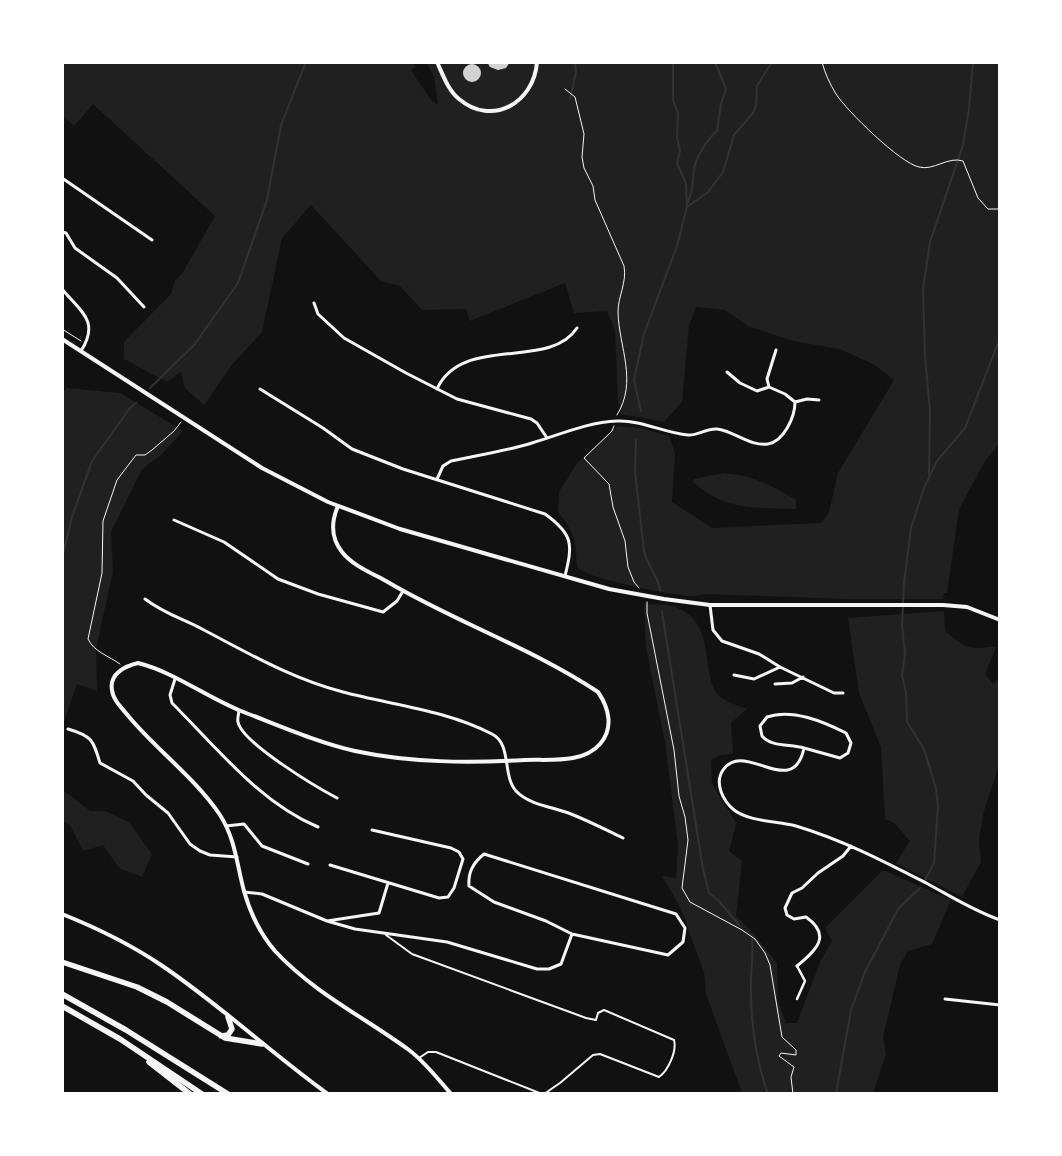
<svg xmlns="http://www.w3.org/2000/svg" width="1062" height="1156" font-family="'Sofia Sans Condensed',sans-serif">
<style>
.green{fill:#202020}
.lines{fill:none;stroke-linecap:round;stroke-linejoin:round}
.stream{stroke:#333;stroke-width:2}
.building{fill:#d3d3d3}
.path{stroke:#f5f5f5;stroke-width:1}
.service{stroke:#f5f5f5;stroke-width:2}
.pedestrian{stroke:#f5f5f5;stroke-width:2.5}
.minor{stroke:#f5f5f5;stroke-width:3}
.tertiary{stroke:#f5f5f5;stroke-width:4}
.motorway{stroke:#f5f5f5;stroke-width:5.5}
</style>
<rect width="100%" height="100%" fill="#111"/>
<path class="green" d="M 63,63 L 413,63 L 415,67 L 411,70 L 431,100 L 438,105 L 434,77 L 427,63 L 999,63 L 999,444 L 985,461 L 959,509 L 947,593 L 944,593 L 943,599 L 848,599 L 706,594 C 702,594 699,595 695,596 C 678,597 589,579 578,568 C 575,560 577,553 575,544 C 573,531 566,522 558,512 L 559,492 L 577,463 L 618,426 L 640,428 L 669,436 L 675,453 L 672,502 L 712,528 L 821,523 L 829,512 L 838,473 L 894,380 L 875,365 L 840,349 L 793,341 L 748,326 L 725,310 L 696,307 L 689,325 L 682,402 L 664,422 L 621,414 L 618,402 L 615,330 L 607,311 L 574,313 L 565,283 L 470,321 L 466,309 L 422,310 L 400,286 L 381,281 L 311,205 L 282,238 L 262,332 L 231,366 L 204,405 L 185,388 L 181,372 L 167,382 L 124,359 L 124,342 L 171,294 L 175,281 L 183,272 L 215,216 L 93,104 L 74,126 L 63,116 Z
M 66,388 L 120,393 L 183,431 L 161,455 L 142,469 L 111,532 L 113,572 L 96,648 L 97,691 L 77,684 L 63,724 L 62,395 Z
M 723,473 C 755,476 769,484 796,500 L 796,509 C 755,507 727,512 693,482 L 694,479 Z
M 644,604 C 653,605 663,604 671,606 C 722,619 696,680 722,698 C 729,703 739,706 747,709 L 731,723 L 733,754 L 721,755 L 711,760 L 712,784 L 736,823 L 729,851 L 742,861 L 736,916 L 755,935 L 777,963 L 778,1002 L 786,1023 L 797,1023 L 821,960 L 832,941 L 825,928 L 883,870 L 951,900 L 932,944 L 908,951 L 900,965 L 883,1037 L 886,1054 L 873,1093 L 742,1093 L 706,994 L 704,972 L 680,907 L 662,876 L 676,878 L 678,845 L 665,742 L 646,647 Z
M 944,611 L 945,631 C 953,638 965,648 976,648 C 984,648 989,646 996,647 L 985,674 L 993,684 L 999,678 L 999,765 L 984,811 L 979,839 L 981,862 L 962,897 L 896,863 L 910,841 L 894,823 L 885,819 L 881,747 L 859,693 L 848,618 Z
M 63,790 L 90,811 L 105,811 L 129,822 L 152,854 L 142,877 L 119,868 L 103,845 L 83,851 L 70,825 L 63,822 Z"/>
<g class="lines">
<path class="stream" d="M 673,62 L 673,100 L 678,113 L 677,137 L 680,151 L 677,163 L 686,184 L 687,207
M 570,99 L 576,72 L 575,62
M 687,203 C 694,189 692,184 694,170 C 696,156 707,140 717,131 L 721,104 L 726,89 L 715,62
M 150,388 L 194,345 L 238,283 L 267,200 L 281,125 L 306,62
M 641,411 L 634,380 L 644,334 L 677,246 L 687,207 L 708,192 L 723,172 L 734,135 L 753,113 L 756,105 L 757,86 L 772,62
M 636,440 L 635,472 L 644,551 C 647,566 658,575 660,590
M 929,475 L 930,412 L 925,355 L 923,289 L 930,242 L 963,145 L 969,109 L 973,62
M 62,558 L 72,517 L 92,461 L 130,408 L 136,403
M 662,612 L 703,869 L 709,893 L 718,900 L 739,925
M 925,880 L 934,863 L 938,805 L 936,789 L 924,749 L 907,722 L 906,692 L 902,676 L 905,653 L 902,626 L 904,583 L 911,528 L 924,488 L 937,461 L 965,428 L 1000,338
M 752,939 C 754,956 750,973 751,990 C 751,1026 756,1060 768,1094
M 836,1094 L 851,1010 L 865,972 L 898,909 L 920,888"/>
</g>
<path class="building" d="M 487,62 L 510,62 L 506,68 L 498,70 L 490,67 Z
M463 73a9 9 0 1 1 18 0a9 9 0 1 1-18 0Z"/>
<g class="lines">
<path class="path" d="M 822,62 C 825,74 830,84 836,94 C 847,111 900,163 919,167 C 934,171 948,156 963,161 L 978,198 L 988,209 L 1000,209
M 565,89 L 575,97 L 584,134 L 582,157 L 584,168 L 593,186 L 595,200 L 624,266 C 627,283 618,296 618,312 C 619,348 638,381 617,415
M 62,329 L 81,341
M 614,426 L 612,431 L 584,458 L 609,484 L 613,507 L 625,541 L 628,567 L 634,582 L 639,588
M 647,602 L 647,613 L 674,750 L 679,796 L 685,817 L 688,840 L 682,888 L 690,902 L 742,930 L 755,939 L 765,953 L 770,965 L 782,1037 L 796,1050 L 796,1055 L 781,1053 L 779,1056 L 794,1067 L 791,1077 L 793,1094
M 120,664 C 109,656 94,652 88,639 L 102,573 L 103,521 L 117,480 L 136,455 L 145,455 L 152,450 L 174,431 L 181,422"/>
<path class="service" d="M 386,935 L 412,954 L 586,1018 L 596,1020 L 598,1013 L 604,1010 L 674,1040 C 677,1051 668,1071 659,1077 L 600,1054 L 593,1055 L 560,1083 L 544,1094
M 419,1058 L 428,1052 L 436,1052 L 542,1094"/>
<path class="pedestrian" d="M 797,999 L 805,981 L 797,966"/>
<path class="minor" d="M 62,178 L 152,240
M 62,232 L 66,233 L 75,248 L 117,278 L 144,307
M 62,289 C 81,312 100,321 81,351
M 314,303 L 318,314 L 344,338 L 406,373 L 457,399 L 531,419 L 537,423 L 547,438
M 769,387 L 767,379 L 776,350
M 260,389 L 323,428 L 352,449 L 403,469 L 545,514 C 573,534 573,544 565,576
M 437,389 C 462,334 549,371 577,328
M 795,402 L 807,399 L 819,400
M 437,479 L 443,466 L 451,461 C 478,455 506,451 532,443 C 559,435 588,422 617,421 C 642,420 664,433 688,435 C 697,436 707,428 717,429 C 734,431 751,447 768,444 C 784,441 795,417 795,402 L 785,394 L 769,387 L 757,391 L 740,383 L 727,372
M 174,520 L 224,542 L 278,579 L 318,594 L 383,612 L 397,601 L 403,591
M 145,599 C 165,614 181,618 202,629 C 248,653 292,679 343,692 C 392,705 446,710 492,734 C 512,744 502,775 516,791 C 529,805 554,807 571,814 C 589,821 606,830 623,838
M 710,605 L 713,630 L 722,641 L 759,654 L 780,667 L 834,693 L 843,693
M 734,675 L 754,679 L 780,667
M 175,679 L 170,695 L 172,703 C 216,747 259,802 318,827
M 775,684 L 792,683 L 803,677
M 239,710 C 239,713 237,719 238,722 C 242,743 318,788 337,798
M 68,729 C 92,736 93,740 100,763 L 133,781 L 146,795 L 168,813 L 190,844 L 200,851 L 210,855 L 237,857
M 804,748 L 840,758 L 848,753 L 851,743 L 846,733 C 824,722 792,708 767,717 L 760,726 L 762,736 C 771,747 790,744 804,748 C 793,801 744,739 723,770 C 714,783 723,801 734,810 C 750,822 777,821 796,826 C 843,840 885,862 928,884 C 952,897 974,911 1000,920
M 226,826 L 244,824 L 262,846 L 308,864
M 484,854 L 676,914 L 685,928 L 683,942 L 668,955 L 572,934 L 546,921 L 494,902 L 469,886 C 468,872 473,863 484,854 Z
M 330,865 L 439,898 L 448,897 L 454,888 L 463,859 L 459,852 L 451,848 L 372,830
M 244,892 L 262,894 L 327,921 L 355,929 L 447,942 L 537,969 L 549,969 L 561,964 L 572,934
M 327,921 L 379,913 L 388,883
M 797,966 C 815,951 833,936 806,917 L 794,919 L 787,915 L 785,908 L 792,893 L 802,888 L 818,873 L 843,856 L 851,846
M 945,999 L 1000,1005"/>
<path class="tertiary" d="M 437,62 C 443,75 448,90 459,99 C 492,127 534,103 537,62
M 62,339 L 262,468 L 328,502 L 400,529 L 609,589 L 664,599 L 710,605 L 943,605 L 967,607 L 1000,620
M 338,506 C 331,522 331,538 342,552 C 353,566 372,573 386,581 C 455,622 532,648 598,692 C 609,708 614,728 600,744 C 583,764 549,759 525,760 C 469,763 411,763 355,751 C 316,742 278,725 241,711 C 206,697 174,672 138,663 C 125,666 109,674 112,690 C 113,701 124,710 130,718 C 158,751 196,779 220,815 C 235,838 237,865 244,891 C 250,912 261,935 275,951 C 314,993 364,1017 409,1050 C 425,1062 438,1079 451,1094
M 62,914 C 97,928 130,944 161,965 C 219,1004 271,1053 328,1094"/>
<path class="motorway" d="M 62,962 L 137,987 L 167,1002 L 225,1038 L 262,1044
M 62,994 L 126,1030 L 228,1094
M 62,1006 L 120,1039 L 202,1094
M 221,1036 L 228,1035 L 232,1029 L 228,1017
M 149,1062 L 190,1094"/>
</g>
<rect width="1062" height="1156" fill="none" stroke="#ffffff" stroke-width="128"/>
</svg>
